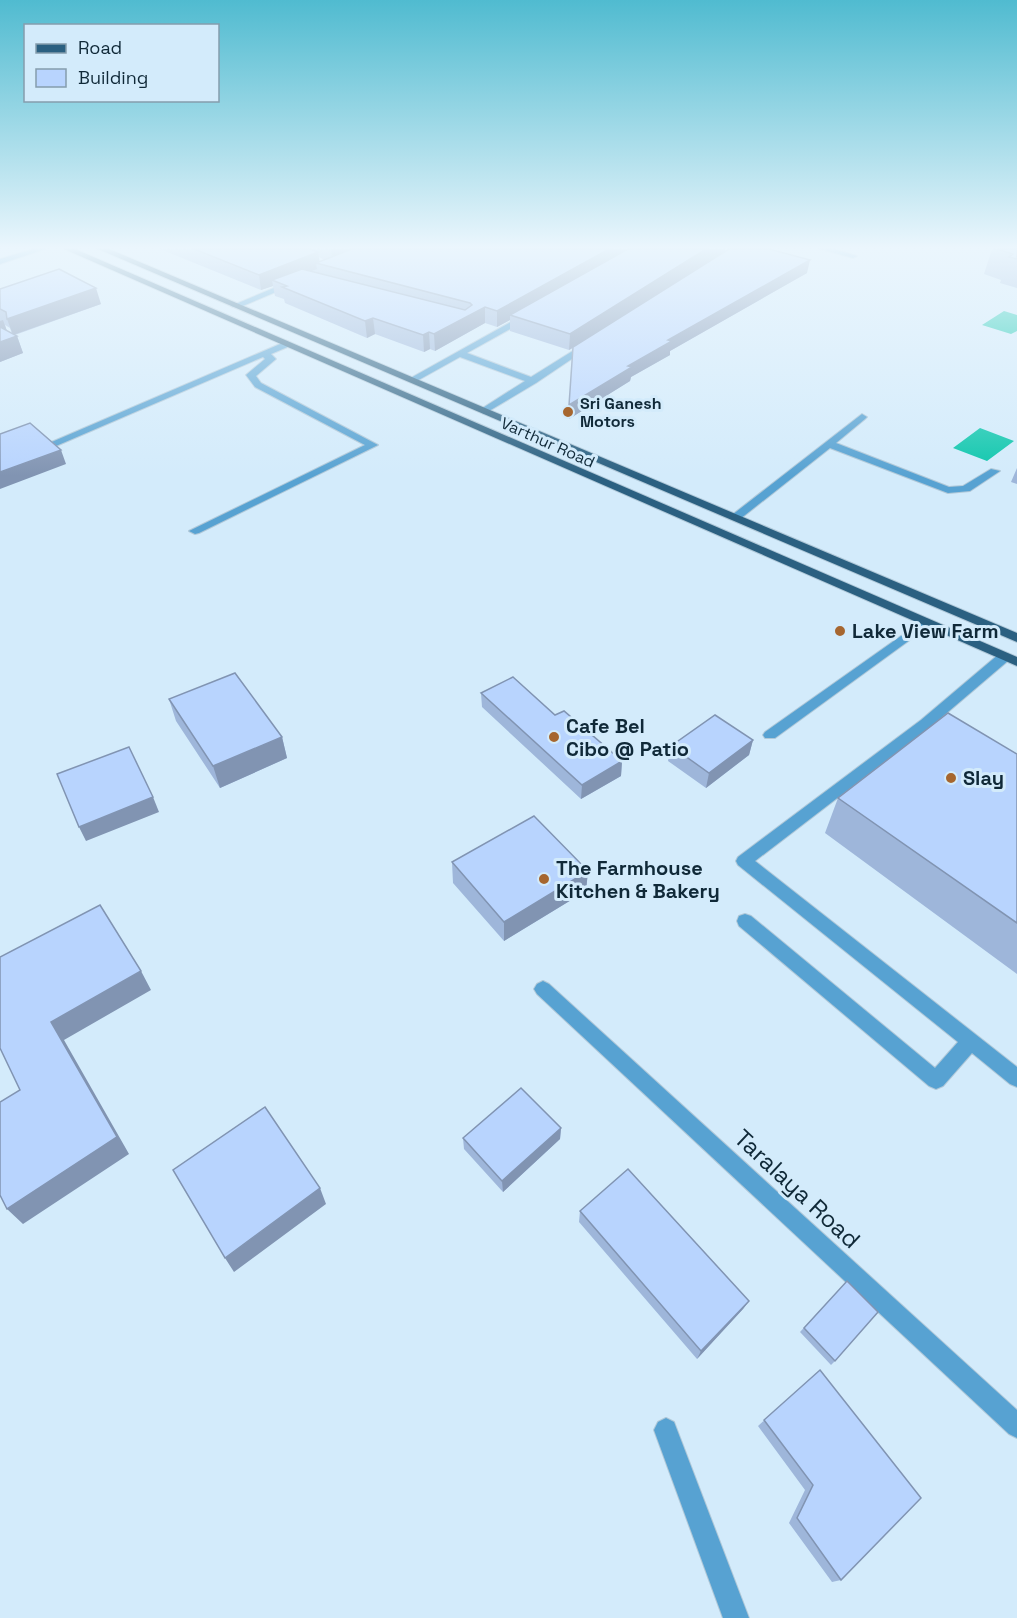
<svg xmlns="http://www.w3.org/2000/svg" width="1017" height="1618" font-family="'Space Grotesk',sans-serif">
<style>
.water{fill:#0dc6ac}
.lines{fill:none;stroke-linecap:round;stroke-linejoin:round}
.lane-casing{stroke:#b0c8d8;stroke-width:2}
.street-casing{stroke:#b0c8d8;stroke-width:2}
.primary-casing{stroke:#b0c8d8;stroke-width:2}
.lane{fill:#57a2d2;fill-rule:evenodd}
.street{fill:#57a2d2;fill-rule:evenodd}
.primary{fill:#2b6081;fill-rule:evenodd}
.wall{fill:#9eb6da;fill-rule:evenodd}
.shaded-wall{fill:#8194b2}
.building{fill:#b8d4fe;stroke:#8194b2;stroke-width:1.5}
.poi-dot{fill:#a6662f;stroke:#d3ebfb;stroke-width:2}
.labels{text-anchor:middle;stroke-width:6;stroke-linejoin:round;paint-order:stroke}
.far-poi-label{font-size:16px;font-weight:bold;fill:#102938;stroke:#d3ebfb;text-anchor:start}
.far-street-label{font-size:16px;fill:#102938;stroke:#d3ebfb}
.poi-label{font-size:20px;font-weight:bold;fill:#102938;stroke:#d3ebfb;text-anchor:start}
.near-street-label{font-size:24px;fill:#102938;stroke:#d3ebfb}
</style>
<rect width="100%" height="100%" fill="#d3ebfb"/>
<path class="water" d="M 1004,311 L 1017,315 L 1017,331 L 1011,334 L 982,325 Z
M 980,428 L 1014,441 L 987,461 L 953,448 Z"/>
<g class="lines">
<defs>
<path id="lane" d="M 820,249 L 834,249 L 857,256 L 853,258 Z
M 527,313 L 530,314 L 530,318 L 467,353 L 531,377 L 587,342 L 594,344 L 536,383 L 484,414 L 479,411 L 481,409 L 525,381 L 460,357 L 415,382 L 407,380 Z
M 287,341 L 291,344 L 290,346 L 271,354 L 276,359 L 256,376 L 261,383 L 378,445 L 199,533 L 195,534 L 189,531 L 365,445 L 255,387 L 246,375 L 265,359 L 263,357 L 56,446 L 47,444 Z
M 862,414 L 867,417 L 865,419 L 836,443 L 949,487 L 963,486 L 991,469 L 1000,471 L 970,491 L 948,493 L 830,448 L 740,519 L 732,519 L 732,515 Z
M 925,619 L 931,623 L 929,626 L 775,738 L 765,738 L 763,735 L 765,732 Z
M 1004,653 L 1009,654 L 1010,657 L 1009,660 L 935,723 L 942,729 L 940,732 L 935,734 L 926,730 L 755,861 L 1017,1067 L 1017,1087 L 1010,1084 L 972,1053 L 943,1086 L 936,1089 L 929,1086 L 739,926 L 737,921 L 739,916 L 745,914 L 751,916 L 935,1068 L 958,1042 L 738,865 L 736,861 L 738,857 L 921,720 L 999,654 Z
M 666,1418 L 674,1422 L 749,1618 L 723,1618 L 654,1430 L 658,1422 Z"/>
<path id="street" d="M 33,249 L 45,249 L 0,264 L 0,259 Z
M 288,282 L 295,284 L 238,308 L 231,306 Z
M 543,981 L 549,984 L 1017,1410 L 1017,1438 L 1009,1434 L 537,994 L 534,989 L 537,984 Z"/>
<path id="primary" d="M 64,249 L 75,249 L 1017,657 L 1017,666 Z
M 98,249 L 109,249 L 1017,633 L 1017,642 Z"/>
</defs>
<use href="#lane" class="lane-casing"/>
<use href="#street" class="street-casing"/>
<use href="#primary" class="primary-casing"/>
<use href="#lane" class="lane"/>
<use href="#street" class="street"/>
<use href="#primary" class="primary"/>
</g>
<path class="wall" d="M 160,249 L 725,249 L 725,251 L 807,273 L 670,351 L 670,355 L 631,377 L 630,381 L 569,419 L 573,348 L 569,350 L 510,331 L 510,320 L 497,327 L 485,323 L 435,351 L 430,349 L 424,352 L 375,334 L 367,338 L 285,303 L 284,299 L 275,296 L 273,286 L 261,290 ZM 319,257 L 325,260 L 319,262 Z
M 992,249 L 1017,249 L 1017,288 L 1000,283 L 1001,280 L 984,274 Z
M 0,289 L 101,304 L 15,335 L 17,336 L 23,353 L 0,362 ZM 5,325 L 10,328 L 12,334 L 7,331 Z
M 1017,468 L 1017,484 L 1011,482 Z
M 481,693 L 555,715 L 622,761 L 621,776 L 581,799 L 482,707 Z
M 169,699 L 282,737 L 287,758 L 220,788 L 176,721 Z
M 753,740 L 749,755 L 706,788 L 668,761 L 671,746 Z
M 1017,754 L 1017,974 L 825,833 L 838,798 Z
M 452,862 L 588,871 L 586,891 L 504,941 L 453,883 Z
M 561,1128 L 560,1139 L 503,1192 L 464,1149 L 463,1138 Z
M 580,1211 L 749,1301 L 743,1309 L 697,1359 L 579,1222 Z
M 847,1281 L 835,1361 L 831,1365 L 800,1332 Z
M 820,1370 L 841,1580 L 832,1582 L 789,1523 L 805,1490 L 758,1426 Z"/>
<path class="shaded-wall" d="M 331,249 L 369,249 L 333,263 Z
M 609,249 L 635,249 L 510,315 L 510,320 L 497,327 L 497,311 Z
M 706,249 L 725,249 L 725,251 L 569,350 L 570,334 Z
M 318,252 L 320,264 L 316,263 L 317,269 L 280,283 L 272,280 L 273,286 L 261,290 L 259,275 Z
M 810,260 L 807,273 L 670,351 L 670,355 L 631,377 L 630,381 L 569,419 L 569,405 L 628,366 L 668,340 Z
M 96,288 L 101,304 L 13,335 L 7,319 Z
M 485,307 L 485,323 L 435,351 L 434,334 Z
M 373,318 L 375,334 L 367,338 L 365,321 Z
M 3,320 L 9,337 L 0,340 L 0,321 Z
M 429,332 L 430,349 L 424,352 L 423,335 Z
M 17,336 L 23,353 L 0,362 L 0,342 Z
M 61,450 L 66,464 L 0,489 L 0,472 Z
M 282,737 L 287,758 L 220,788 L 213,766 Z
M 753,740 L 749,755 L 706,788 L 709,773 Z
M 622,761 L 621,776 L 581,799 L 582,785 Z
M 153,797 L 159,812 L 86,841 L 79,827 Z
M 588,871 L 586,891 L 504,941 L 504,922 Z
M 141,971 L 151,990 L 64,1040 L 129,1154 L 23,1224 L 7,1209 L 51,1022 Z
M 561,1128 L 560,1139 L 503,1192 L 502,1181 Z
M 320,1188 L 326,1204 L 234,1272 L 225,1258 Z
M 749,1301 L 743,1309 L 697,1359 L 701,1351 Z"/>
<path class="building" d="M 194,249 L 310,249 L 318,252 L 259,275 Z
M 352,249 L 609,249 L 497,311 L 485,307 L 434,334 L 429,332 L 423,335 L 373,318 L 365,321 L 282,287 L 287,286 L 272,280 L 302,269 L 465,310 L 472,305 L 470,303 L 316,263 Z
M 628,249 L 706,249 L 570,334 L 510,315 Z
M 729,249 L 769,249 L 810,260 L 668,340 L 672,341 L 628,366 L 632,367 L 569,405 L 573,347 Z
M 997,249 L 1017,249 L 1017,259 L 1009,257 L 1013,254 Z
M 59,269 L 96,288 L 7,319 L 6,312 L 0,309 L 0,289 Z
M 0,327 L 17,336 L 0,342 Z
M 30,423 L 61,450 L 0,472 L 0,434 Z
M 235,673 L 282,737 L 213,766 L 169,699 Z
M 513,677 L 555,715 L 564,711 L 622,761 L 582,785 L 481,693 Z
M 948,713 L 1017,754 L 1017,923 L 838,798 Z
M 715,715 L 753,740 L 709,773 L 671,746 Z
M 129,747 L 153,797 L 79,827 L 57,774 Z
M 534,816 L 588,871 L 504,922 L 452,862 Z
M 100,905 L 141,971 L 51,1022 L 117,1137 L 7,1209 L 0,1195 L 0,1102 L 20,1090 L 0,1048 L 0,957 Z
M 521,1088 L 561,1128 L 502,1181 L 463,1138 Z
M 265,1107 L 320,1188 L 225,1258 L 173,1170 Z
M 628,1169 L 749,1301 L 701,1351 L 580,1211 Z
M 847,1281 L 878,1312 L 835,1361 L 804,1328 Z
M 820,1370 L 921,1498 L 841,1580 L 797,1518 L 813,1485 L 764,1420 Z"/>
<linearGradient id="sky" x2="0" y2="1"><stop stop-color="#50bbd0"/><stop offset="0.52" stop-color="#ebf6fd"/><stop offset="1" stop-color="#ebf6fd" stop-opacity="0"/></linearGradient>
<rect width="1017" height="476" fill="url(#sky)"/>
<g class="poi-dot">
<circle cx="568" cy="412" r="6"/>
<circle cx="840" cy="631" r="6"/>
<circle cx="554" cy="737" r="6"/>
<circle cx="951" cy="778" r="6"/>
<circle cx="544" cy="879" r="6"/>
</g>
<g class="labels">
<g class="far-poi-label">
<text x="580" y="409">Sri Ganesh<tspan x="580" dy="18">Motors</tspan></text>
</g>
<g class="far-street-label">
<text transform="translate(548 442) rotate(24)" y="6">Varthur Road</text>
</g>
<g class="poi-label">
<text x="852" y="638">Lake View Farm</text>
<text x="566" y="733">Cafe Bel<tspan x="566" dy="23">Cibo @ Patio</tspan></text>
<text x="963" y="785">Slay</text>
<text x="556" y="875">The Farmhouse<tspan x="556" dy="23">Kitchen &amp; Bakery</tspan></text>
</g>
<g class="near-street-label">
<text transform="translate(797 1189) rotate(43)" y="8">Taralaya Road</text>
</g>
</g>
<rect x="24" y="24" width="195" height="78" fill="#d3ebfb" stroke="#859dad" stroke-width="1.5"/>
<rect x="36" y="44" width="30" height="9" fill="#2b6081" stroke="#859dad" stroke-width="1.5"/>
<text x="78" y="54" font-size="18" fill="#102938">Road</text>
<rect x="36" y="69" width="30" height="18" fill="#b8d4fe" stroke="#859dad" stroke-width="1.5"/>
<text x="78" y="84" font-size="18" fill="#102938">Building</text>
</svg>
